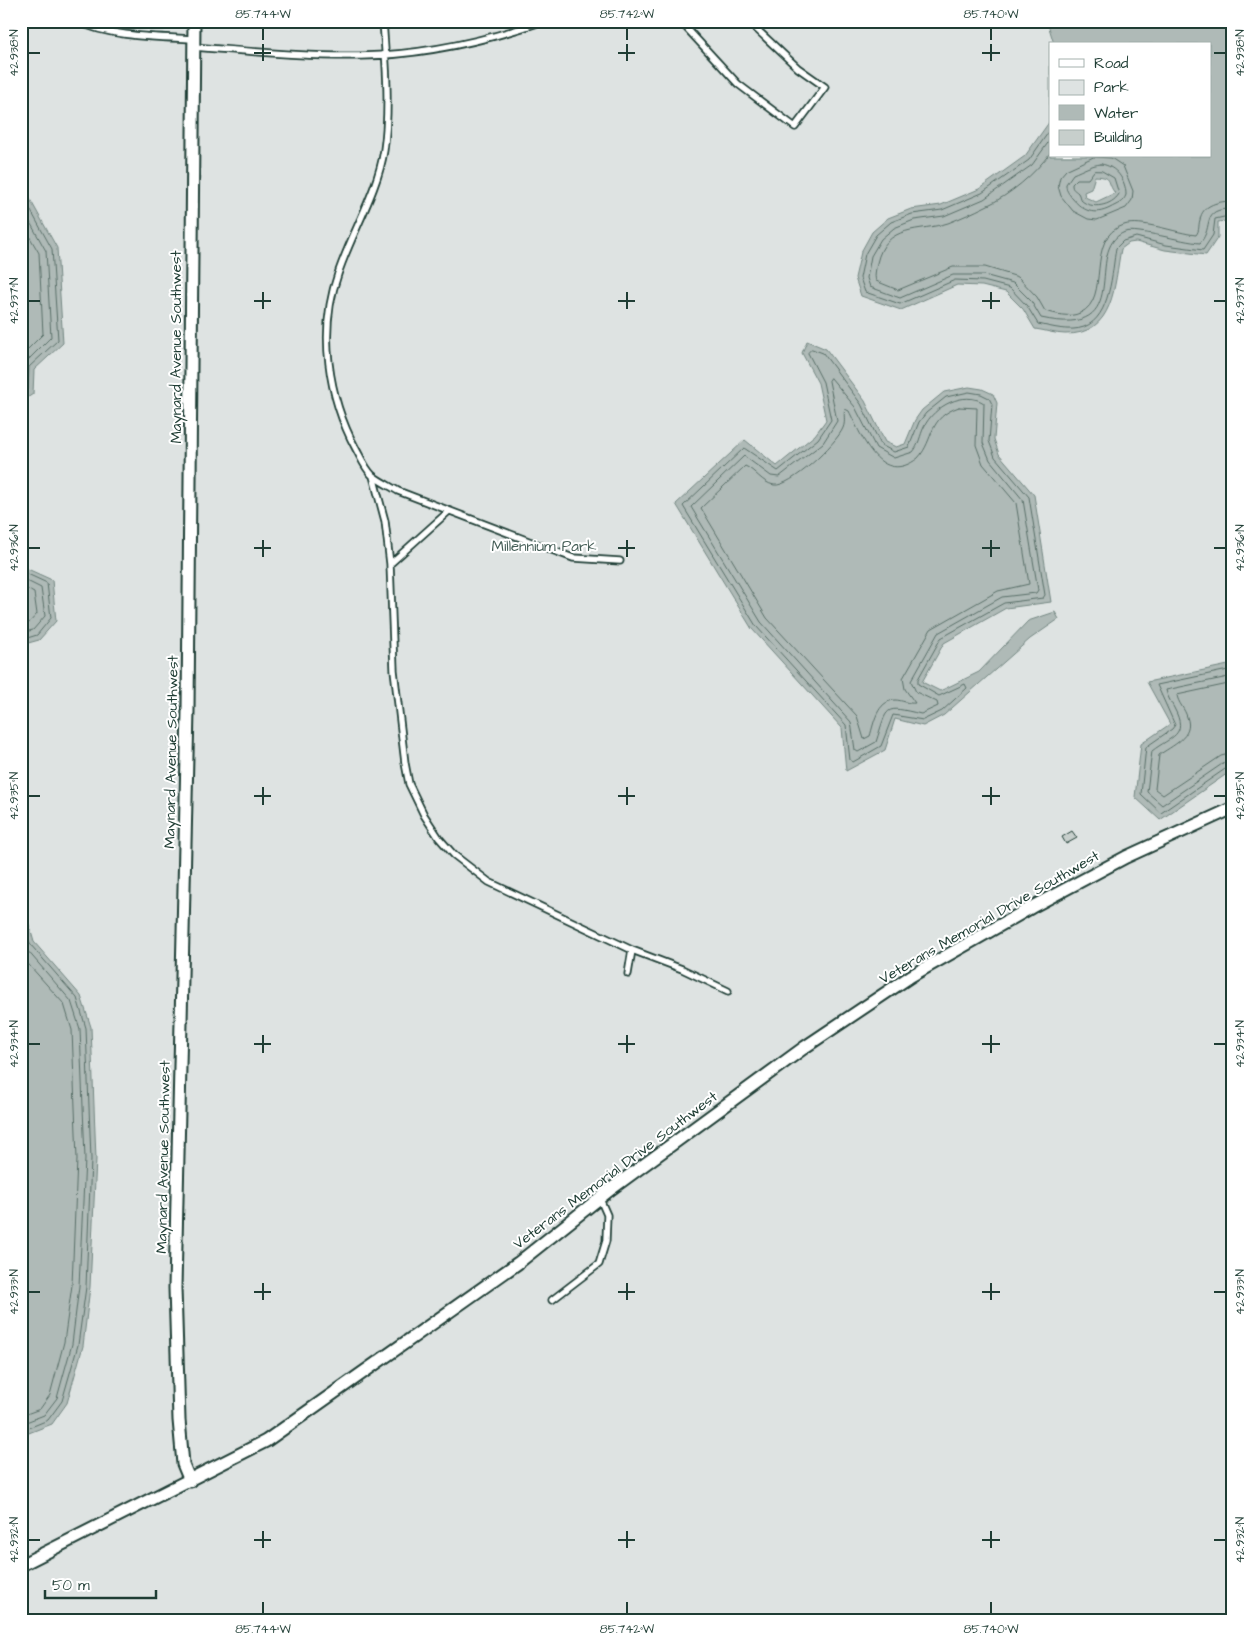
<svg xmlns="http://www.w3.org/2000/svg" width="1254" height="1642" font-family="'Architects Daughter',sans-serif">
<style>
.green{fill:#dee3e2;stroke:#7e908b;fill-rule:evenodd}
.water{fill:#afbab7;stroke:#758883;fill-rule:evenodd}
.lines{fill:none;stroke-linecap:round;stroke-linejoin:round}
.shore{stroke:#596f68;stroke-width:1}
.building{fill:#c7cfcc;stroke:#1f3d34}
.lane-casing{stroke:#1f3d34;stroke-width:9}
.street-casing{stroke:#1f3d34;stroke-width:15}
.lane{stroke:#fff;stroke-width:5.5}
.street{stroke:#fff;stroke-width:11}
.ticks{fill:none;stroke:#1f3d34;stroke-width:2}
.labels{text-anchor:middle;stroke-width:4;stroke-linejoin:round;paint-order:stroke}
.street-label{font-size:15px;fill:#1f3d34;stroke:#fff}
.park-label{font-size:15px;fill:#455e57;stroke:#fff}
.neatline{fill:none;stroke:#1f3d34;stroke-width:2}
.ticks-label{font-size:12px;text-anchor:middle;fill:#1f3d34}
</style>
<rect width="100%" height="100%" fill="#fff"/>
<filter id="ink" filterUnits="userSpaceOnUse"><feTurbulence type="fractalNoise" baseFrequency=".02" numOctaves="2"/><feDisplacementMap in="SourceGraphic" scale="10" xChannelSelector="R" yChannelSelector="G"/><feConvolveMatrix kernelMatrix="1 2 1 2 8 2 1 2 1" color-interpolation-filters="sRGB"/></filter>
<g filter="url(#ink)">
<path class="green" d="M 21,21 L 1233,21 L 1233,1608 L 1217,1621 L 21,1621 ZM 1050,44 L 1210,44 L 1210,156 L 1050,156 Z"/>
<path class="water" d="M 1047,21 L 1233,21 L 1233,220 L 1218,222 L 1218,237 L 1206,255 L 1165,250 L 1136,242 L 1129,243 L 1121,249 C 1114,285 1115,335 1065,334 C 1055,334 1044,330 1035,329 L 1023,309 L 1006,292 L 982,286 L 957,285 L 901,310 L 861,296 L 855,278 L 861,252 L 872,232 L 888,218 L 911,209 L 941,205 L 979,189 L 1025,156 L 1050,121 L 1050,156 L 1210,156 L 1210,44 L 1054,44 ZM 1095,176 C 1114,177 1106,182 1115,193 L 1096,202 L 1085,197 L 1084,192 L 1091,189 Z
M 21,183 L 57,248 L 63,343 L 34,370 L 33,394 L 21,402 Z
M 807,341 L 826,349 L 865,401 L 885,442 L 896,447 L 905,444 L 915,420 L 922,410 L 944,392 L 969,387 L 982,389 L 993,394 L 997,403 L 994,439 L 999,454 L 1034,495 L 1051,602 L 1006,608 L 944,643 L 922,682 L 940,691 L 979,672 L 1028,621 L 1055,612 L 1059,619 L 1030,639 L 944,715 L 923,726 L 895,719 L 885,750 L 846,771 L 842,728 L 752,629 L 676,504 L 745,440 L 777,466 L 815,435 L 826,420 L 818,383 L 802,353 Z
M 21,566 L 52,580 L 56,621 L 39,640 L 21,645 Z
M 1233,664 L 1231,771 L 1160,820 L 1135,797 L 1141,744 L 1170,724 L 1147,682 Z
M 21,897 L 34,942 L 81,996 L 91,1027 L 96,1159 L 90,1287 L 83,1346 L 67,1403 L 52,1424 L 21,1436 Z
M 1233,1608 L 1233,1621 L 1217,1621 Z"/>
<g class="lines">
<path class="shore" d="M 1050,130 L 1029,160 L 982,193 L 942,210 L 912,214 L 891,222 L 876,235 L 865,254 L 860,278 L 865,292 L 900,304 L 955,280 L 983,281 L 1010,288 L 1027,306 L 1038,324 C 1052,327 1070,332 1084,327 C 1111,317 1112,271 1116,248 L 1123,241 L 1136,237 L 1166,245 L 1203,250 L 1213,235 L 1215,219 L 1233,215
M 1050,140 L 1032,165 L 984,199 L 944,216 L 914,220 L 894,228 L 881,239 L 871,256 L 867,278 L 870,287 L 900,298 L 953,275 L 984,275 L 1013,283 L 1031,301 L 1041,318 C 1138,339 1081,249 1125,232 C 1136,228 1183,242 1200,243 C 1215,226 1199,208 1233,209
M 1050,153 C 1036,173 1009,196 986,206 C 974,212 961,218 948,223 C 920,232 886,223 877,263 C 876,269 874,275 876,281 L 898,290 L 953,267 L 985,267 L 1018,277 L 1037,297 L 1045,311 C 1056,314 1070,318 1080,313 C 1112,299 1084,237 1124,225 C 1141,219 1176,233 1196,235 C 1200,230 1198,226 1200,220 C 1202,204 1220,201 1233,201
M 1094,157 L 1111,158 L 1123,166 L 1133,191 L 1132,200 L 1126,208 L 1097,220 L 1088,219 L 1073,211 L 1061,196 L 1058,186 L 1060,177 L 1066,170 Z
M 1101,164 C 1116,166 1126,180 1126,195 C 1123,203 1117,204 1110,208 C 1094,216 1083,211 1072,198 C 1068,192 1066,191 1066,184 L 1073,174 C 1083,170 1091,165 1101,164 Z
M 1102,171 L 1114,178 L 1119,194 C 1112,206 1091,210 1081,200 C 1079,198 1080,196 1078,193 C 1074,189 1072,190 1072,184 L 1077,179 L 1088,179 L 1094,171 Z
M 21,193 L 52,249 L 58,340 L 29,367 L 28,390 L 21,396
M 21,206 L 46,251 L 51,337 L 24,364 L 21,388
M 21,222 L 39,253 L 43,334 L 21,356
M 812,349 L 823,353 L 861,404 L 881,445 L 894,452 L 909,447 L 919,422 L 926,413 L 946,397 L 969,392 L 981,394 L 989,398 L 992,404 L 989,441 L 995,457 L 1029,497 L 1045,595 L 1043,598 L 1004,603 L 941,638 L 918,679 L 918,684 L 939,696 L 965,684 L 967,688 L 942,711 L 923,720 L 893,715 L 881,746 L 853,762 L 850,760 L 846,725 L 756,626 L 683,506 L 744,448 L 778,471 L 818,439 L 831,420 L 823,382 L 808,353 Z
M 831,378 L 855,407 L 876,448 L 894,458 L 913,452 C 919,445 920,435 924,427 C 934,406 964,390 984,403 L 983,443 L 990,460 L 1023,500 L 1038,590 L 1036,593 L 1002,597 L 938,633 L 911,681 L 916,692 L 937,702 L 938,706 L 921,714 C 883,705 888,706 876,742 L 858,752 L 855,750 L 851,722 L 761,622 L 691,507 L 744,456 L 771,476 L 779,477 L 823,443 L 837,421 L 829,381 Z
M 959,407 L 977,408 L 976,445 L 983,464 L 1016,503 L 1029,584 L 998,591 L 931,629 L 903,678 L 905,689 L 915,703 C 908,704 902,700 895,700 C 877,701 874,723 870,736 L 864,739 L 857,716 L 767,618 L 701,508 L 745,466 C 755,470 762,483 774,485 C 790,488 837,443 843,428 C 846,421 843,414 845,409 L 849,411 C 862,437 881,487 918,458 C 935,439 927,418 959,407 Z
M 21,571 L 47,583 L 51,618 L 37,635 L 21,640
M 21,578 L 41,588 L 45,616 L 33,630 L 21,633
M 21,586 L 34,593 L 37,614 L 29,623 L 21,625
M 1233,669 L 1157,685 L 1175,725 L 1172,729 L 1146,747 L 1141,794 L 1161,813 L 1228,767 L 1233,766
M 1233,676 L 1166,690 C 1167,696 1171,702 1174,708 C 1189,736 1171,736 1152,751 L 1147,792 L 1162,805 L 1225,762 L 1233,760
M 1233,683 L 1177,695 C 1178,703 1185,709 1187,717 C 1195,737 1171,746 1159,755 L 1155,789 L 1163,795 L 1221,756 L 1233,753
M 21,915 L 30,944 L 77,998 L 86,1028 L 91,1159 L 86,1287 L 78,1345 L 62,1401 L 48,1420 L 21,1431
M 21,939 L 26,949 L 71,1001 L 80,1029 L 85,1159 L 79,1286 L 72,1344 L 57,1398 L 44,1415 L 21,1424
M 21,956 L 64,1004 L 72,1030 L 77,1159 L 72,1285 L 64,1342 L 50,1395 L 40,1409 L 21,1416"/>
</g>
<path class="building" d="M 1072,831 L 1077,838 L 1066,844 L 1062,837 Z"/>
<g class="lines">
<defs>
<path id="lane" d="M 77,21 C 109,37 158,37 194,39
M 383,21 C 386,63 390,108 384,150 C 378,191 351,234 338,274 C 318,331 328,397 356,449 C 361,458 365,468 372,475 C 379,481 390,486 398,491 L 573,558 L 620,561
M 680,21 L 738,84 L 795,127 L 825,87 L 798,68 L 748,21
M 193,47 C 249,51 305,57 361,56 C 424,55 485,41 544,21
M 373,476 L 385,521 L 390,564 L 449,511
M 390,564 L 394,670 L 405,763 L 409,784 L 424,815 L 439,838 L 454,855 L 489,882 L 632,950 L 682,969 L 728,991
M 628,974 L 632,950
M 552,1300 L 599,1264 L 606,1241 L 607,1215 L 600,1199"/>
<path id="street" d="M 190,1481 L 183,1464 L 179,1420 L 175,1288 L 188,711 L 194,21
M 21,1565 L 266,1441 L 518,1263 L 611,1189 L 805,1047 L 911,976 L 1032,907 L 1126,857 L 1233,808"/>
</defs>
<use href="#lane" class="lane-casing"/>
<use href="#street" class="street-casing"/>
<use href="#lane" class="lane"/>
<use href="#street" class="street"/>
</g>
</g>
<path class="ticks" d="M 263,28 L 263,40M 627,28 L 627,40M 991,28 L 991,40M 263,44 L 263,61M 627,44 L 627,61M 991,44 L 991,61M 28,53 L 40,53M 254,53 L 271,53M 618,53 L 635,53M 982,53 L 1000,53M 1214,53 L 1226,53M 263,292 L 263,309M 627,292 L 627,309M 991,292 L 991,309M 28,301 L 40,301M 254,301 L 271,301M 618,301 L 635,301M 982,301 L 1000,301M 1214,301 L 1226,301M 263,540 L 263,557M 627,540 L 627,557M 991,540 L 991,557M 28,548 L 40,548M 254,548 L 271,548M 618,548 L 635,548M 982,548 L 1000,548M 1214,548 L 1226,548M 263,787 L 263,805M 627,787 L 627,805M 991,787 L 991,805M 28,796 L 40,796M 254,796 L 271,796M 618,796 L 635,796M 982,796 L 1000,796M 1214,796 L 1226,796M 263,1035 L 263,1053M 627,1035 L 627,1053M 991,1035 L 991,1053M 28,1044 L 40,1044M 254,1044 L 271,1044M 618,1044 L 635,1044M 982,1044 L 1000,1044M 1214,1044 L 1226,1044M 263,1283 L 263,1300M 627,1283 L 627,1300M 991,1283 L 991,1300M 28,1292 L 40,1292M 254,1292 L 271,1292M 618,1292 L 635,1292M 982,1292 L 1000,1292M 1214,1292 L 1226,1292M 263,1531 L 263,1548M 627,1531 L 627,1548M 991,1531 L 991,1548M 28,1540 L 40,1540M 254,1540 L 271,1540M 618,1540 L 635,1540M 982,1540 L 1000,1540M 1214,1540 L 1226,1540M 263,1602 L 263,1614M 627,1602 L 627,1614M 991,1602 L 991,1614"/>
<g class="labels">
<g class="street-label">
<text transform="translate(176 347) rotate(-90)" y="5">Maynard Avenue Southwest</text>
<text transform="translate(171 752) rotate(-89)" y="5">Maynard Avenue Southwest</text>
<text transform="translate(989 917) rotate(-30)" y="5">Veterans Memorial Drive Southwest</text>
<text transform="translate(163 1157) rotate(-89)" y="5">Maynard Avenue Southwest</text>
<text transform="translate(615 1170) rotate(-37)" y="5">Veterans Memorial Drive Southwest</text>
</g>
<g class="park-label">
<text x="544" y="551">Millennium Park</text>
</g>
</g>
<rect width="1254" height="1642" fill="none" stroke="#fff" stroke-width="55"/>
<rect x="1049" y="42" width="162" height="115" fill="#ffffff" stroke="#a5b1ae"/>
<rect x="1059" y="59" width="25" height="8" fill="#ffffff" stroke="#a5b1ae"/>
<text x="1094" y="68" font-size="15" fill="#1f3d34">Road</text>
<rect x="1059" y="80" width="25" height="15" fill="#dee3e2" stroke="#a5b1ae"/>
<text x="1094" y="92" font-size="15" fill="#1f3d34">Park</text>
<rect x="1059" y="105" width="25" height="15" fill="#afbab7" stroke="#a5b1ae"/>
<text x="1094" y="118" font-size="15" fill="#1f3d34">Water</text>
<rect x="1059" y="130" width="25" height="15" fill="#c7cfcc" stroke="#a5b1ae"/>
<text x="1094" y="142" font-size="15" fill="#1f3d34">Building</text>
<path d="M45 1590v8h111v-8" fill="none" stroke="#1f3d34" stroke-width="2.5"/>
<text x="52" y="1590" font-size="15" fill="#1f3d34" stroke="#ffffff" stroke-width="4" paint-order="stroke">50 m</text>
<rect x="28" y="28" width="1198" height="1586" class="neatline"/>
<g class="ticks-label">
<text x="263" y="18">85.744°W</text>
<text x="627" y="18">85.742°W</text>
<text x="991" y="18">85.740°W</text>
<text transform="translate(14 53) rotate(-90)" y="4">42.938°N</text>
<text transform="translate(1240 53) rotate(-90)" y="4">42.938°N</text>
<text transform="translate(14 301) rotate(-90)" y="4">42.937°N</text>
<text transform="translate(1240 301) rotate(-90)" y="4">42.937°N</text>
<text transform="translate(14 548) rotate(-90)" y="4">42.936°N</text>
<text transform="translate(1240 548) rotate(-90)" y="4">42.936°N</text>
<text transform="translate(14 796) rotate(-90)" y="4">42.935°N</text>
<text transform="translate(1240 796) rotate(-90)" y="4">42.935°N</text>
<text transform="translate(14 1044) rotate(-90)" y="4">42.934°N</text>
<text transform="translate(1240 1044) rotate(-90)" y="4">42.934°N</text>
<text transform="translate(14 1292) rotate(-90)" y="4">42.933°N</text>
<text transform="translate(1240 1292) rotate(-90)" y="4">42.933°N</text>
<text transform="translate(14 1540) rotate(-90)" y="4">42.932°N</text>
<text transform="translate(1240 1540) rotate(-90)" y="4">42.932°N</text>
<text x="263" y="1633">85.744°W</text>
<text x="627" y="1633">85.742°W</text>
<text x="991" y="1633">85.740°W</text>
</g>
</svg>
